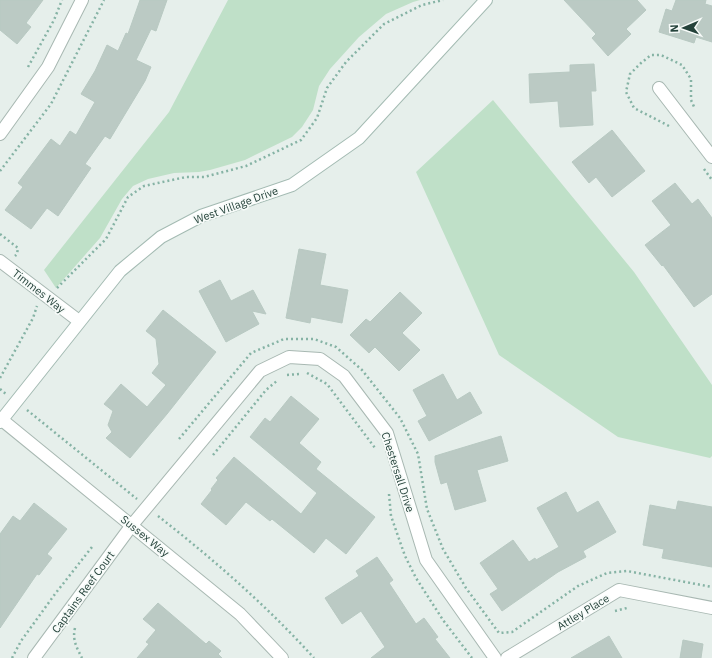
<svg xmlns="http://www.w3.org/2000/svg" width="712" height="658" font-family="'IBM Plex Sans',sans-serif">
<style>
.green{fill:#bfe0c8}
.building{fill:#bbcac4;stroke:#b8c9c2}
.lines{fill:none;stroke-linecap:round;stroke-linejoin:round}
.street-casing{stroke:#a8b8b2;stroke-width:14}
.secondary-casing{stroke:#a4bbb3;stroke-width:14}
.path{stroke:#86b3a5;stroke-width:2.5;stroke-dasharray:2 3;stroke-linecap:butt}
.street{stroke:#fff;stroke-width:12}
.secondary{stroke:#fff;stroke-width:12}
.labels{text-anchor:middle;stroke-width:3.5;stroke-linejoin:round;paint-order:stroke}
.street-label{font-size:11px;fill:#24423a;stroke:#f7fbf9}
</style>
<rect width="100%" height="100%" fill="#e6efeb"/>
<path class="green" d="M 228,0 L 420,0 L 413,2 L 386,14 L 359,37 L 330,69 L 319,86 L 313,110 L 302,127 L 292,137 L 245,160 L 210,170 L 199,172 L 174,173 L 148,179 L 133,186 L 122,199 L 100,238 L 56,288 L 44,270 L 169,112 Z
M 493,100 L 634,272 L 712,385 L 712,456 L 710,458 L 618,437 L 499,355 L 416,172 Z"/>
<path class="building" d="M 0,0 L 43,0 L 26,23 L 31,27 L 17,44 L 0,30 Z
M 140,0 L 167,0 L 156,31 L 151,29 L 136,60 L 151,67 L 145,81 L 110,139 L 105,136 L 85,164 L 91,168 L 58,216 L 47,208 L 31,229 L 5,210 L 23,187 L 18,183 L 51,139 L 60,146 L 70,131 L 76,135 L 95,102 L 81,94 L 95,71 L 107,45 L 118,51 L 126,33 L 128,34 Z
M 564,0 L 637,0 L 646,10 L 626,29 L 631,34 L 608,56 L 592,38 L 596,34 Z
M 676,0 L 706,0 L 705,4 L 712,6 L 712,42 L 696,37 L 694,43 L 659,32 L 666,9 L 672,11 Z
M 594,64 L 596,91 L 591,91 L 593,125 L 560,127 L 558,101 L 530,103 L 529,74 L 570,72 L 570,65 Z
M 612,130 L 645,171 L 612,197 L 596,177 L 589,183 L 572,162 Z
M 675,183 L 692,204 L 698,199 L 712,218 L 712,294 L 694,307 L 663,265 L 662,266 L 645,245 L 671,225 L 652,201 Z
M 299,249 L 326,254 L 320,285 L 348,290 L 342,323 L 311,317 L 310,323 L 286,318 Z
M 220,280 L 231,301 L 253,290 L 266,314 L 252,311 L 259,324 L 226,342 L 199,291 Z
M 400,292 L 422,313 L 402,333 L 420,350 L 399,371 L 375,347 L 369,353 L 350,335 L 366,319 L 370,322 Z
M 163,310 L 216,352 L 167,414 L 130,458 L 106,438 L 112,432 L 108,425 L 113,411 L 104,404 L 121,384 L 147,407 L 166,385 L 152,373 L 159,364 L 156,339 L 146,331 Z
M 443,374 L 457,400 L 470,392 L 482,413 L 429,441 L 418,421 L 427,416 L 413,390 Z
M 291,396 L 319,419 L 299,443 L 321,462 L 316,469 L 375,517 L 346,554 L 326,538 L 314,553 L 272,519 L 270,521 L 246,502 L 226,525 L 201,504 L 212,490 L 211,489 L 218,480 L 216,478 L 234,457 L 301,514 L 317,493 L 250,437 L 265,418 L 270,422 Z
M 501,436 L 508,461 L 477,470 L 486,501 L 455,510 L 447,482 L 441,484 L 435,462 L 435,456 Z
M 566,492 L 577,513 L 598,501 L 616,532 L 583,551 L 586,557 L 558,572 L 502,611 L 490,594 L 498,589 L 480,563 L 513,540 L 529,562 L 535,558 L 536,560 L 559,547 L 537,508 Z
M 678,501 L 712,507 L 712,567 L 662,558 L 664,549 L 643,545 L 650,505 L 676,510 Z
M 34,503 L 67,529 L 47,554 L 52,558 L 39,575 L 37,574 L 0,628 L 0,534 L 13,516 L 20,521 Z
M 377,557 L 393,580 L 389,583 L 416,624 L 424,618 L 438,637 L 435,639 L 450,658 L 371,658 L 385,647 L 361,611 L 342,624 L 325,598 L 359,576 L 356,571 Z
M 158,603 L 206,644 L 209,641 L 221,651 L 218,654 L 222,658 L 137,658 L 149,644 L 146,642 L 156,630 L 143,619 Z
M 609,636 L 622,658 L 571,658 Z
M 683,640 L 703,644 L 701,658 L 680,658 Z"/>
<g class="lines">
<defs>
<path id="street" d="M 659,88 L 712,157
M 0,134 L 48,67 L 82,0
M 0,261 L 79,321
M 2,420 L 240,614 L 282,658
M 34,658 L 132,525 L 260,371 L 289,357 L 320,359 L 344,376 L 387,433 L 426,560 L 495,658
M 507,658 L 619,590 L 712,608"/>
<path id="secondary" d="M 0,422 L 120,271 L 161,237 L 201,216 L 292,185 L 359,138 L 486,0"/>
</defs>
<use href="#street" class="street-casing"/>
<use href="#secondary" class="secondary-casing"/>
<path class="path" d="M 28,67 L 54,20 L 62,0
M 669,126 L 634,108 L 626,92 L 630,74 L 641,63 L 651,55 L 661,55 L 682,65 L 691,79 L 691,100 L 695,109
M 704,169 L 712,180
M 0,171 L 51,104 L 104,0
M 0,234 L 18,248 L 17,254 L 15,256
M 57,288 L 106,239 L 128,197 L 144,186 L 186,177 L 204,177 L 246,166 L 301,140 L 317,118 L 327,88 L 346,62 L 384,24 L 422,5 L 443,0
M 307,373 L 327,384 L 375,448
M 287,375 L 300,374
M 0,378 L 33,318 L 37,306
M 0,389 L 6,394
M 27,410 L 137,499
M 179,439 L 251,353 L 284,339 L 314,339 L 336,347 L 362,370 L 400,418 L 418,454 L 427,509 L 443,549 L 466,588 L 499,633 L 512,632 L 578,586 L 607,573 L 627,571 L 712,587
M 213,455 L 266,390 L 278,380
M 389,494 L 391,516 L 405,556 L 416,578 L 443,620 L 472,658
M 158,516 C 213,559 267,606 314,658
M 615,611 L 627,608
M 75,628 C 72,640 77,648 82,658
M 12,658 L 21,641 L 55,594 L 92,547"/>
<use href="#street" class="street"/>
<use href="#secondary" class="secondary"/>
</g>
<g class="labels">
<g class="street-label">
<text transform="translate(236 205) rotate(-20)" y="4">West Village Drive</text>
<text transform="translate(39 291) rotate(38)" y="4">Timmes Way</text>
<text transform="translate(398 472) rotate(72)" y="4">Chestersall Drive</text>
<text transform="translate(145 536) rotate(39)" y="4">Sussex Way</text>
<text transform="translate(83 592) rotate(-54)" y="4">Captains Reef Court</text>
<text transform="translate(583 612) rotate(-31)" y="4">Attley Place</text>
</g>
</g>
<g transform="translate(684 28) rotate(268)" stroke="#f7fbf9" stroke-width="3" paint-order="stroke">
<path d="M0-3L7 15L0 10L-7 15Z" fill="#24423a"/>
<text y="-6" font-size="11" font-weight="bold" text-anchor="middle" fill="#24423a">N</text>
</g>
</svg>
